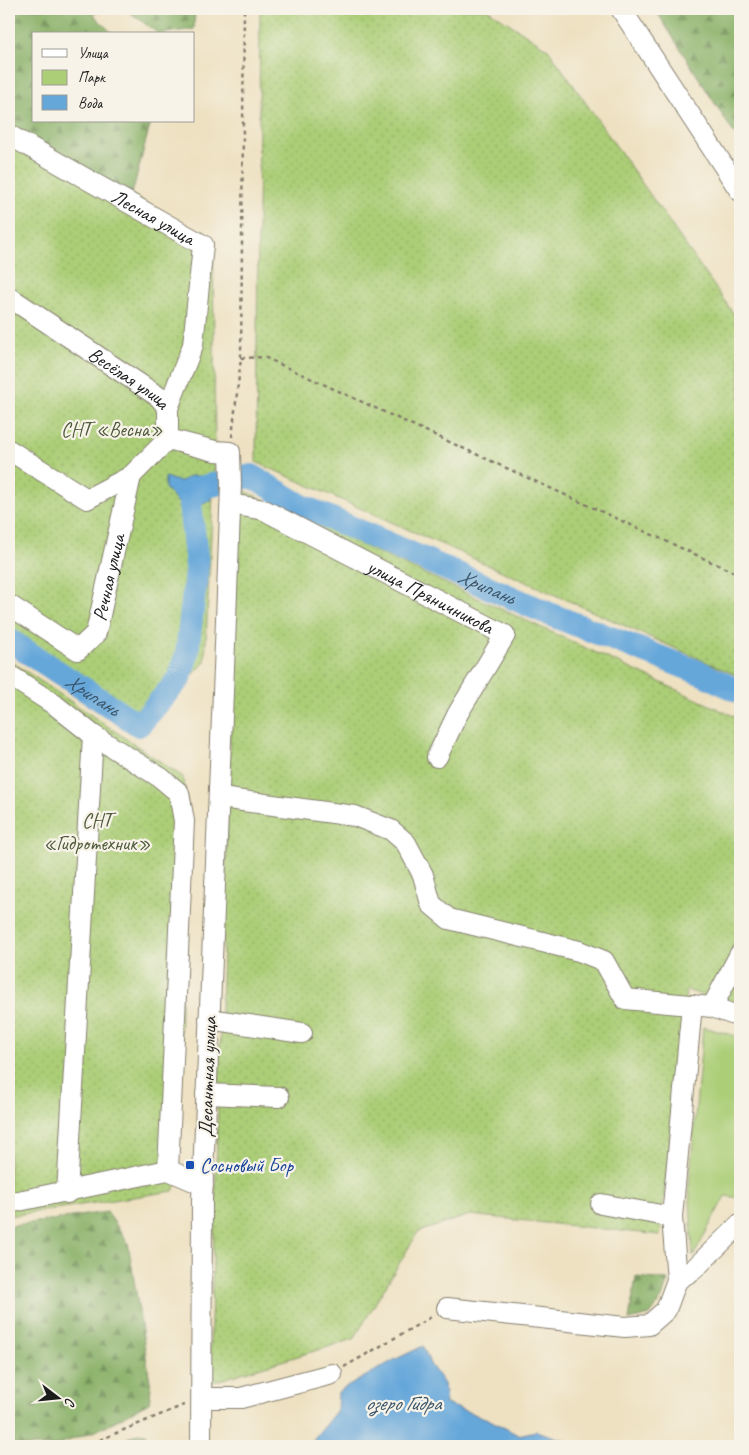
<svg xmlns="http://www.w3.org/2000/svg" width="749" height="1455" font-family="Caveat,sans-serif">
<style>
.green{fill:#acce77;stroke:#64754a}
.forest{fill:url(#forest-firs);stroke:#526642}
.garden{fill:url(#garden-dots);stroke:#64754a}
.water{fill:#66a7da;stroke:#41627b}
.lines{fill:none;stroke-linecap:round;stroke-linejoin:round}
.river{stroke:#66a7da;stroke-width:24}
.minor-casing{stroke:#857e6e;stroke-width:22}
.path{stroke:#857e6e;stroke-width:2.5;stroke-dasharray:4 4;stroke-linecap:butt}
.minor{stroke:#fff;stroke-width:20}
.transit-dot{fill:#1a4fb4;stroke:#f7f3e8;stroke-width:2}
.labels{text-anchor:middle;stroke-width:4.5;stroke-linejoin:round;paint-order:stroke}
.street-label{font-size:20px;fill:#1c1c1c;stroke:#f7f3e8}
.park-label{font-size:20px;fill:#4e5a3c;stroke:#f7f3e8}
.transit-label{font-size:20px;fill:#164399;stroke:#f7f3e8;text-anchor:start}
.water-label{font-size:21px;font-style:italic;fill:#3a5468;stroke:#f7f3e8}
</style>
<defs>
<pattern id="forest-firs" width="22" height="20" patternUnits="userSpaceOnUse" patternTransform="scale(1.25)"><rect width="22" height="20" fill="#89b168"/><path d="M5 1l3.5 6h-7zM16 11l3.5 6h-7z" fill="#6f8f55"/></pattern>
<pattern id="garden-dots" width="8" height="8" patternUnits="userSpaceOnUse" patternTransform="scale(1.25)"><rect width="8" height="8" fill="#acce77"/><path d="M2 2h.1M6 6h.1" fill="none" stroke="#93b066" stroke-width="1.8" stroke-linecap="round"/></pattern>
</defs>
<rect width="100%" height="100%" fill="#f7f3e8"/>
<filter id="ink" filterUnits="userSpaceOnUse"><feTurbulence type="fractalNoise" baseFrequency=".02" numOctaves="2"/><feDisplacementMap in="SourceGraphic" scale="10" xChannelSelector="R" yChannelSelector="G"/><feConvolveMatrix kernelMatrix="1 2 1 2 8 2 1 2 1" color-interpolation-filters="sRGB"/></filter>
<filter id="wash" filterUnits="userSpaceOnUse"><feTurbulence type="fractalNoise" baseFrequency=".0096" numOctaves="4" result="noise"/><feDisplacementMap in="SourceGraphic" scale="20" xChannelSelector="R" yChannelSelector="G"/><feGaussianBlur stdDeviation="1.12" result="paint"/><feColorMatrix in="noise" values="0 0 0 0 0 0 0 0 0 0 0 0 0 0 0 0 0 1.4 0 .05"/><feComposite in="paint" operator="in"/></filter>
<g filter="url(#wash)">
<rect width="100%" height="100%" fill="#eee1c1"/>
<path class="green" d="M 703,1027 L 740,1037 L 740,1198 L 725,1196 L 693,1257 L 689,1185 Z"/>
<path class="forest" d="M 9,9 L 106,9 L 93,14 L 113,34 L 34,34 L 34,121 L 151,121 L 132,194 L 9,123 Z
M 125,9 L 195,9 L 194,29 L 159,34 Z
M 655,9 L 729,9 L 740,19 L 740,143 Z
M 107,1212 L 128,1242 L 151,1388 L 149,1403 L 98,1430 L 54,1446 L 9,1446 L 9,1226 Z
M 636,1277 L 668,1280 L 662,1298 L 650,1315 L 629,1320 Z
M 138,1433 L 146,1434 L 155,1446 L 112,1446 Z"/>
<path class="garden" d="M 260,9 L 487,9 L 548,49 L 740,323 L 740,677 L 256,462 Z
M 9,123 L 213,242 L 215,451 L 205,662 L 137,735 L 9,649 Z
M 238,488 L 740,719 L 740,1007 L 686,990 L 660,1235 L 470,1215 L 418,1232 L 354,1339 L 209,1383 Z
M 9,660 L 183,777 L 187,804 L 176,1185 L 173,1191 L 9,1216 Z"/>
<path class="water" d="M 190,476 L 201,476 L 210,485 L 211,500 L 201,504 L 177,502 L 165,488 L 165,477 L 180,482 Z
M 423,1346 L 430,1364 L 444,1384 L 446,1404 L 488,1419 L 518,1435 L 536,1431 L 583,1446 L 308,1446 L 337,1410 L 338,1392 L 394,1360 Z"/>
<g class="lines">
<g class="river">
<path id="s1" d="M 238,479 L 252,476 L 302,506 L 554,616 L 703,674 L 740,692"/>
<path id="s2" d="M 9,640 L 139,725 L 179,679 L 187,654 L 197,564 L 190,504 L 195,489 L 225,482"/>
</g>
</g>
</g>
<g filter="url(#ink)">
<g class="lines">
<defs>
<g id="minor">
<path d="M 621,9 L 740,191"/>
<path id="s3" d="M 9,135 L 203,245 L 193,345 L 168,408"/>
<path id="s4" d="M 9,297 L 159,397 L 168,408 L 168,439 L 215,451 L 230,452 L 231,485 L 226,620 L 202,1200 L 201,1446"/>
<path d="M 9,450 L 87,499 L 131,476 L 168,439"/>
<path id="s5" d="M 231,504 L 264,510 L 505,635 L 457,715 L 437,757"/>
<path id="s6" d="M 9,605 L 78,650 L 96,633 L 131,476"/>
<path d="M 9,675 L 55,705 L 93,735 L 161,778 L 179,793 L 184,821 L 168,1170"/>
<path d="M 228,799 L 355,816 L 391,830 L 406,843 L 423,875 L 431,904 L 449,919 L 579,951 L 604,961 L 625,999 L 712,1007 L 740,1017"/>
<path d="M 712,1007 L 740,954"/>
<path d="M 209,1019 L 302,1033"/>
<path d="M 206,1094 L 279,1097"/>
<path d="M 67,1193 L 93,735"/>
<path d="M 9,1203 L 168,1170 L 203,1185"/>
<path d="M 601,1204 L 672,1217"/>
<path d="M 677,1280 L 693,1270 L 740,1224"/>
<path d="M 447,1308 L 625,1327 L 649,1325 L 666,1310 L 677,1280 L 672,1217 L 692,1005"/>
<path d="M 202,1398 L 241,1398 L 332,1374"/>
</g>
</defs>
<use href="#minor" class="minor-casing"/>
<path class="path" d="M 241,358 L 264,357 L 740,575
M 232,437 L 241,358 L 244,9
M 344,1367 L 433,1316
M 85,1446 L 184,1405"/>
<use href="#minor" class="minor"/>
</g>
</g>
<rect class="transit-dot" x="185" y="1160" width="10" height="10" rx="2.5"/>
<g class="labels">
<g class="street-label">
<text dy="7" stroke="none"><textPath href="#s3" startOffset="166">Лесная улица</textPath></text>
<text dy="7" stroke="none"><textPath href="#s4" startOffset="145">Весёлая улица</textPath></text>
<text dy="7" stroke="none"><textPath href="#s6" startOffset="164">Речная улица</textPath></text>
<text dy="7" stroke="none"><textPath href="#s5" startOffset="221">улица Пряничникова</textPath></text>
<text transform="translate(207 1077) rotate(-88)" y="7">Десантная улица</text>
</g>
<g class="park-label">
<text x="112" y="436">СНТ «Весна»</text>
<text x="97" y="827">СНТ<tspan x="97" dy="23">«Гидротехник»</tspan></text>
</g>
<g class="transit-label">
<text x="200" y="1172">Сосновый Бор</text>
</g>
<g class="water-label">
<text dy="7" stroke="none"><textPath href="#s1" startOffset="274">Хрипань</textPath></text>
<text dy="7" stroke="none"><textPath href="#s2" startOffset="100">Хрипань</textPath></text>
<text x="403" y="1410">озеро Гидра</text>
</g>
</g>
<rect width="749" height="1455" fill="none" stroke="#f7f3e8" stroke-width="30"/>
<rect x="32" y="32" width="162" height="90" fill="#f7f3e8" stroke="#9f9d96"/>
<rect x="42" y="49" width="25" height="8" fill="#ffffff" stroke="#9f9d96"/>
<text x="78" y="58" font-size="15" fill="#1c1c1c">Улица</text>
<rect x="42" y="70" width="25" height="15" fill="#acce77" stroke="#9f9d96"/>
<text x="78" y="82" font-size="15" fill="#1c1c1c">Парк</text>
<rect x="42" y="95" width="25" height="15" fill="#66a7da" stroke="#9f9d96"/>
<text x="78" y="108" font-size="15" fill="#1c1c1c">Вода</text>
<g transform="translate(58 1398) rotate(106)" stroke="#f7f3e8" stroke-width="4" paint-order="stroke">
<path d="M0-4L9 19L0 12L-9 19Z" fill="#1c1c1c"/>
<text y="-8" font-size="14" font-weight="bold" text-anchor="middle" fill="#1c1c1c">С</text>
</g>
</svg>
